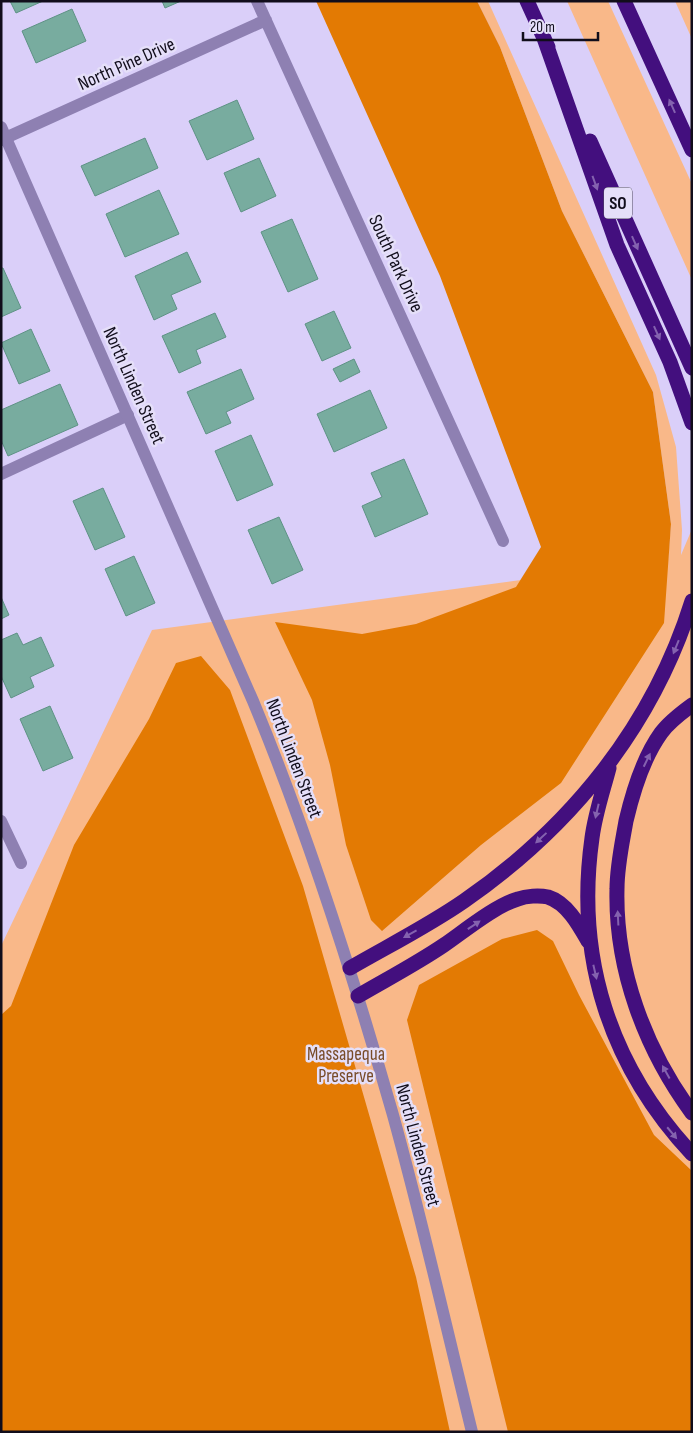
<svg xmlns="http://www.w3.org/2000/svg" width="693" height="1433" font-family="'Sofia Sans Condensed',sans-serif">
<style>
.green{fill:#f9b889}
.forest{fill:#e37a03}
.building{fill:#78ac9f;stroke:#5e9285}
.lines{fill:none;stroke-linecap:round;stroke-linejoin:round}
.service{stroke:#8e80b2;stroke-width:12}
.minor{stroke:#8e80b2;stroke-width:12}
.tertiary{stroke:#8e80b2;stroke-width:12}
.motorway{stroke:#430f7e;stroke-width:15}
.oneway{fill:#8462af}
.labels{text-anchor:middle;stroke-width:5;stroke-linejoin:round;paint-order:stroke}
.shield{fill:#e5dff9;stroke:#514c5e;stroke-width:1}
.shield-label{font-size:18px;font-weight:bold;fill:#110d1b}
.street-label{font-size:19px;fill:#110d1b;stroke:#e5dff9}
.park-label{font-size:19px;fill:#784c29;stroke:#e5dff9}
</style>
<rect width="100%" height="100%" fill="#dacff9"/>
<path class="green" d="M 477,1 L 488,1 L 656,375 L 676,447 L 682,530 L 681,555 L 692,529 L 692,1432 L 1,1432 L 1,946 L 152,630 L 668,560 L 671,524 L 653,392 L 562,211 L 500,47 Z
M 567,1 L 608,1 L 692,184 L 692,280 Z
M 675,1 L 692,1 L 692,39 Z"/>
<path class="forest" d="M 316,1 L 477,1 L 500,47 L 562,211 L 653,392 L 671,524 L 664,623 L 561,783 L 481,845 L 382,931 L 371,920 L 346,845 L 330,765 L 312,700 L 275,622 L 362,634 L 416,624 L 516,587 L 541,547 L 440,276 Z
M 201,656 L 230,690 L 303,886 L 416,1277 L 450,1432 L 1,1432 L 1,1015 L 11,1006 L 74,845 L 149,719 L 176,663 Z
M 537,930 L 553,941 L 579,995 L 654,1135 L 692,1171 L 692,1432 L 508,1432 L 407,1020 L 419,985 L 502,939 Z"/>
<path class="building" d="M 10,1 L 43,1 L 16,13 Z
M 162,1 L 181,1 L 165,8 Z
M 72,9 L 86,41 L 36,63 L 22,31 Z
M 237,100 L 254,139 L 207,160 L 189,121 Z
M 145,138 L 158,168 L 95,196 L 81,166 Z
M 259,158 L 276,196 L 241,212 L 224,173 Z
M 159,190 L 179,234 L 125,257 L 106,214 Z
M 292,219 L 318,279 L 288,292 L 261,232 Z
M 187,252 L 201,282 L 171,295 L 177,309 L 154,320 L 135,276 Z
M 1,268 L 3,268 L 21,308 L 1,317 Z
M 334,311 L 351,348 L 322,361 L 305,324 Z
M 215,313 L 226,337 L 196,350 L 201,363 L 179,373 L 162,336 Z
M 31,329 L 50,371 L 19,384 L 1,343 Z
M 354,359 L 360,372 L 340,382 L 333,369 Z
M 241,369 L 254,399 L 226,412 L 231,423 L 206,434 L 187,392 Z
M 60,384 L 78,425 L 8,456 L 1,440 L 1,410 Z
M 370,390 L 387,428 L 334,452 L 317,414 Z
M 251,435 L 273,485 L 237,501 L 215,451 Z
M 404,459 L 428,514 L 375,537 L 362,506 L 382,497 L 371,473 Z
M 103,488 L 125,537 L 95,550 L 73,501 Z
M 279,517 L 303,570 L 272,584 L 248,530 Z
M 134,556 L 155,603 L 126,616 L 105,569 Z
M 1,597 L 9,615 L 1,619 Z
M 17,633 L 23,645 L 41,637 L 54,666 L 30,677 L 34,687 L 11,698 L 1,676 L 1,640 Z
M 50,706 L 73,758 L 43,771 L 20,719 Z"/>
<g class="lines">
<path class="service" d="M 1,474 L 128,415"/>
<path class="minor" d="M 257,1 L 503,541
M 1,140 L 266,20
M 1,821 L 21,863"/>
<path class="tertiary" d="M 1,127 L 253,701 C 309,836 353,975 393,1115 C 422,1220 446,1326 472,1432"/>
<path class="motorway" d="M 527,1 L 548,47
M 624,1 L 692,150
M 544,38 L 617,245 L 670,362 L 692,423
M 590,141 L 692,368
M 692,705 C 681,713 669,722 661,733 C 643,758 633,791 626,821 C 622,844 617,866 617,889 C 615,969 645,1049 692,1113
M 609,768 C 603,791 595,814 592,838 C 575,958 610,1066 692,1154
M 350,968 C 388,946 428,926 464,901 C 571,827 653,726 692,601
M 358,996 C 387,979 416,964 444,945 C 463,932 496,905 518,899 C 526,896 539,895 548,897 C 567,903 579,925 588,941"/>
</g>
<defs><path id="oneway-solid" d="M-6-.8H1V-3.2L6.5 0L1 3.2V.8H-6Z" transform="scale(1.25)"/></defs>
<g class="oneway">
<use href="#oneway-solid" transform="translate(672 106) rotate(-114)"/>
<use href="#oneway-solid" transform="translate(595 183) rotate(70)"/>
<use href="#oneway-solid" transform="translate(635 243) rotate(66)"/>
<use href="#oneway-solid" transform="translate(657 333) rotate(66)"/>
<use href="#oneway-solid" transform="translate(676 647) rotate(112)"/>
<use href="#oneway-solid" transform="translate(647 760) rotate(-64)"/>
<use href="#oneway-solid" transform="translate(597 811) rotate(103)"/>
<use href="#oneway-solid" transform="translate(541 838) rotate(137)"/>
<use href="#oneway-solid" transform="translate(618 918) rotate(-93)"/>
<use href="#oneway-solid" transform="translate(474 925) rotate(-34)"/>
<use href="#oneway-solid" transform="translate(410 934) rotate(151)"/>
<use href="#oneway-solid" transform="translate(595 972) rotate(77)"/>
<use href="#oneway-solid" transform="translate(666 1072) rotate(-119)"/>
<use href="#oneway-solid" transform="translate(672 1133) rotate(50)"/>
</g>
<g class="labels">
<rect class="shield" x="604" y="187.5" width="28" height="31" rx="4"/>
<g class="shield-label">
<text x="618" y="209">SO</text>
</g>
<g class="street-label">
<text transform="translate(126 63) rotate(-24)" y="7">North Pine Drive</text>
<text transform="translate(397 263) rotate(65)" y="7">South Park Drive</text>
<text transform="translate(135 385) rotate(66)" y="7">North Linden Street</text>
<text transform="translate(295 758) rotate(69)" y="7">North Linden Street</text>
<text transform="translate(419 1145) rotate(75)" y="7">North Linden Street</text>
</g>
<g class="park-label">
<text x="346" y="1060">Massapequa<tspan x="346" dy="22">Preserve</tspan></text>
</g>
</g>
<rect width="693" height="1433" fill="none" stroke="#110d1b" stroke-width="5"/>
<path d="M523 32v8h75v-8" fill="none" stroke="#110d1b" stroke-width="2.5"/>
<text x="530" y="32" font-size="15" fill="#110d1b" stroke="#e5dff9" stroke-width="4" paint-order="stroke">20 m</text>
</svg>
